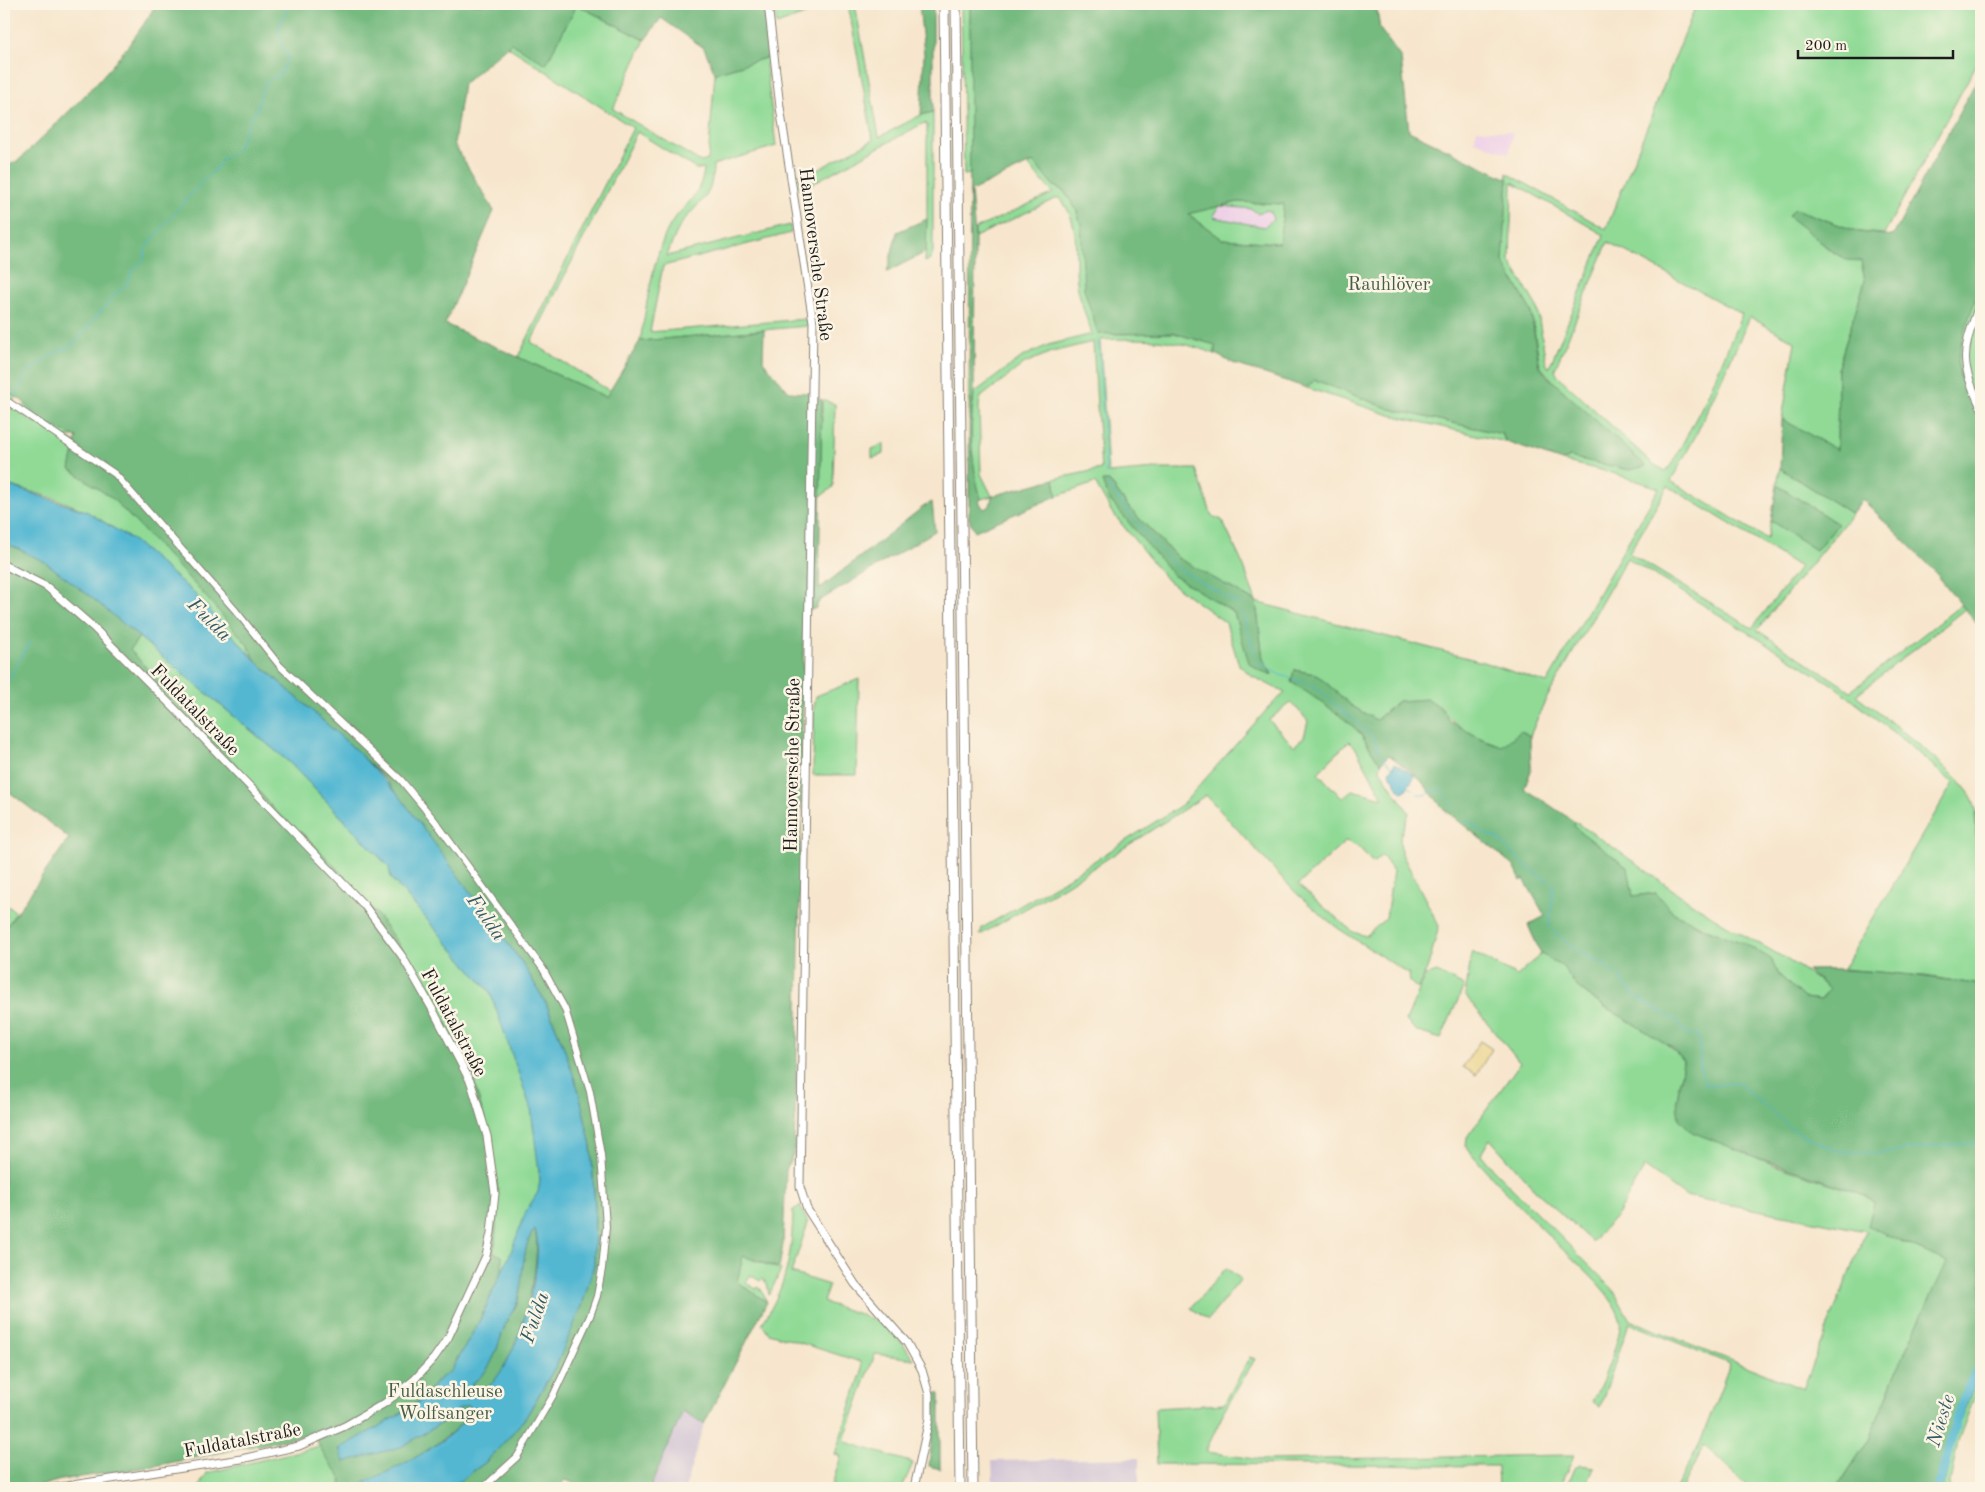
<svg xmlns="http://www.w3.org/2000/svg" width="1985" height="1492" font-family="'Old Standard TT',serif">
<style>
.built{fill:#eed0e7}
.industrial{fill:#ccbed3}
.green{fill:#90da96;stroke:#567b59;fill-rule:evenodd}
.forest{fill:#74ba7f;stroke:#486b4e;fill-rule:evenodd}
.sand{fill:#eeda9e;stroke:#857b5d}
.water{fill:#53b7d2;stroke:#386a77;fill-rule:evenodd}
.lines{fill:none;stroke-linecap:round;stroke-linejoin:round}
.stream{stroke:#53b7d2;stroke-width:1}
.river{stroke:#53b7d2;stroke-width:9}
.tertiary-casing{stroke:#8a8174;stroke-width:8}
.secondary-casing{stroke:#8a8174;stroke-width:9}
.motorway-casing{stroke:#8a8174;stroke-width:11}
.tertiary{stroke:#fff;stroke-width:6}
.secondary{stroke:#fff;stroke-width:7}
.motorway{stroke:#fff;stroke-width:9}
.labels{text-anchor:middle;stroke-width:5;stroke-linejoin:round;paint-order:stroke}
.street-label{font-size:19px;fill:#1c1c1c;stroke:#fcf5e5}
.park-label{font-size:19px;fill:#455e47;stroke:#fcf5e5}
.water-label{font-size:20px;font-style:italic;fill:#325a65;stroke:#fcf5e5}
</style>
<rect width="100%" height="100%" fill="#fcf5e5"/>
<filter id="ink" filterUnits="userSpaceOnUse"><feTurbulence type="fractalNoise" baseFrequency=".02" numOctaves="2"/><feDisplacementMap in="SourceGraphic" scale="10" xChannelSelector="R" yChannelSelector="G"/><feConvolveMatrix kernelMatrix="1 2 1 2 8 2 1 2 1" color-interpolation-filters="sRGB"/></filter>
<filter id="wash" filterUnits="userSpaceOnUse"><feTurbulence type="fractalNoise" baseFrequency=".0096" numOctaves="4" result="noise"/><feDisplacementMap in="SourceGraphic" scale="20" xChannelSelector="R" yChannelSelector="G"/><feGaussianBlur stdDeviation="1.12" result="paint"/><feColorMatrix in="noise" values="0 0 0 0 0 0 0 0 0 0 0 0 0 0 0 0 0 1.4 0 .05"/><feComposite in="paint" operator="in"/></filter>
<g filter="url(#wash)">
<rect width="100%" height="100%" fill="#f7e6cd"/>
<path class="built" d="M 1477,129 L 1513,132 L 1509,154 L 1474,141 Z
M 1222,206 L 1267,210 L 1271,212 L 1273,219 L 1264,227 L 1212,217 Z"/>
<path class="industrial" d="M 683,1410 L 704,1424 L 685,1488 L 650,1488 Z
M 1139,1458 L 1139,1488 L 993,1488 L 992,1461 Z"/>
<path class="green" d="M 774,4 L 834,4 L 777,25 Z
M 848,4 L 855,4 L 879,137 L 921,115 L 933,112 L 933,252 L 930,260 L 925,262 L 927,219 L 927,124 L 924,123 L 800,190 L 798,180 L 873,140 Z
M 961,4 L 970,4 L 971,174 L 964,175 Z
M 1666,4 L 1744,4 L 1765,6 L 1765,4 L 1981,4 L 1981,56 L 1884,234 L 1859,232 L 1795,209 C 1813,234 1828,259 1861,261 L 1865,281 L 1838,367 L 1837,451 L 1782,419 L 1795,342 L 1750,317 L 1696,435 L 1671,481 L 1767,539 L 1771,521 L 1816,550 L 1837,524 L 1777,485 L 1780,468 L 1852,514 L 1757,630 L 1851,691 L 1961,605 L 1965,609 L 1856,695 C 1880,714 1964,776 1973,800 C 1982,828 1974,863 1981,892 L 1981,985 L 1925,976 L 1843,969 L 1953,783 L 1908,744 L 1833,685 L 1627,558 L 1544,703 L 1530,736 L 1521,732 L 1502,747 C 1479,738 1455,728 1440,707 L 1398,701 L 1376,720 L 1352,706 L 1316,674 L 1294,670 L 1292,682 C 1308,693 1353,722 1363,737 C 1370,747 1372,754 1381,763 L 1380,770 L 1409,813 L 1400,837 L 1401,852 L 1439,926 L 1428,966 L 1418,989 L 1410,982 L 1409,974 L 1339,929 L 1320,914 L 1294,891 L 1206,795 L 1068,884 L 980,935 L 982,928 L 1066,879 L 1183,804 L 1270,706 L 1285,693 L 1252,676 L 1239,665 L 1226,623 L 1168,581 L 1111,511 L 1095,483 L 1057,496 L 1054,479 L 1101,469 L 1093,342 L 1052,352 L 1025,363 L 981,397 L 979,406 L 981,474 L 992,496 L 981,499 C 971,466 969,427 974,393 L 1022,357 L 1048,345 L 1092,334 C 1087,319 1081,304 1078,289 C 1072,255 1084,227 1059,197 L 975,237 L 975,229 L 1053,193 L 1027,164 L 1033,162 L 1054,186 L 1064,191 L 1076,209 L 1081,224 L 1083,246 L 1112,334 L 1174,333 L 1216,345 L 1215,354 C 1173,338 1145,338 1100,340 L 1108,473 L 1154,469 L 1196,469 L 1212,516 L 1222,520 L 1244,567 L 1256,602 L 1483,662 L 1547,683 L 1659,488 L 1609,472 L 1562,461 L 1570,457 L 1630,470 L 1540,366 L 1531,311 L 1503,262 L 1507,173 L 1606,229 L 1695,8 ZM 1512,182 L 1604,235 L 1549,368 L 1546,363 L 1537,307 L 1510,261 ZM 1608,242 L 1742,314 L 1707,397 L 1673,462 L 1666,471 L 1653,464 L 1558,376 L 1555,369 ZM 1109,481 L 1130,509 L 1178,558 L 1256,602 L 1263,660 L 1272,674 L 1240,628 L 1234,613 L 1173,575 ZM 1668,486 L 1800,567 L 1752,628 L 1629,553 ZM 1291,702 L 1308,721 L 1304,737 L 1294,746 L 1269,720 ZM 1349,741 L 1355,747 L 1383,798 L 1352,790 L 1342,798 L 1318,773 ZM 1346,841 L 1359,847 L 1373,863 L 1382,855 L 1393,871 L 1386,918 L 1366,936 L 1353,932 L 1298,885 Z
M 577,5 L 645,40 L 613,109 L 701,162 L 708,160 L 715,73 L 772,56 L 766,65 L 776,146 L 713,165 C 712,197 706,195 686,218 C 677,228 672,243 667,256 L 790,225 L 791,233 L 663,266 L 650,332 L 805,319 L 807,326 L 640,341 C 647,305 651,267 666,233 C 677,208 701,200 704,169 L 696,169 L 637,132 L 531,342 L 610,391 L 606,397 L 518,357 L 633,128 L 507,46 L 511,43 L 506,13 Z
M 1238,202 L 1284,204 L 1280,243 L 1222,239 L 1187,213 L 1220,206 L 1213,217 L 1264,227 L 1273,219 L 1271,212 L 1267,210 L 1258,214 L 1252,209 L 1222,206 Z
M 1981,282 L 1981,416 C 1975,404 1966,391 1961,378 C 1951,353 1971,306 1981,282 Z
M 1315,380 L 1390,409 L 1502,434 L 1506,442 L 1390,415 L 1307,388 Z
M 6,393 L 17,396 L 10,407 L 45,428 L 23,407 L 26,404 C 41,421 56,429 78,437 L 66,437 L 76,443 L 71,469 L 113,499 L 142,529 L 201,591 L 247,644 L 256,661 C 205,605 155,549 87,512 C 62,499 31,492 4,484 L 4,397 Z
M 822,400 L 835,404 L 833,487 L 820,497 Z
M 884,444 L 884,454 L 872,458 L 872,449 Z
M 139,637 L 290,763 L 389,867 L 391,878 L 490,992 L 508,1039 L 531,1109 L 537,1148 L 540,1180 L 536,1266 L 347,1488 L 198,1488 L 207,1473 L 320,1446 L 322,1450 L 496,1254 L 493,1252 L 495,1244 L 498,1191 L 490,1139 L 473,1079 L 421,976 L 378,916 L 341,873 L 304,835 L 275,811 L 249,779 L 130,650 Z
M 859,679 L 857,775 L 813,775 L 814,707 L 816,696 Z
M 1575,822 C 1623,852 1666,887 1713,917 C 1751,941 1795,960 1829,989 L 1821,1000 L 1804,998 L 1779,975 L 1771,959 L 1674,913 L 1656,893 L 1633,896 L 1572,826 Z
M 4,903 L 16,912 L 4,931 L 4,919 L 7,914 L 4,911 Z
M 1472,952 L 1517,976 L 1541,954 C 1548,958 1558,961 1564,967 C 1569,973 1572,981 1577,986 C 1608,1017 1657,1026 1683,1061 L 1677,1100 L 1720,1142 L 1774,1165 L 1865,1195 L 1874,1202 L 1902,1242 L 1948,1262 L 1908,1345 L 1869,1439 L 1837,1488 L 1750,1488 L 1704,1445 L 1682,1488 L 1676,1488 L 1700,1443 L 1730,1364 L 1629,1323 L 1600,1407 L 1592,1401 C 1600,1390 1624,1331 1620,1319 C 1613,1292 1574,1261 1554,1241 C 1524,1210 1493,1180 1466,1147 L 1467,1137 L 1520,1063 L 1465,995 ZM 1490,1139 L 1535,1190 L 1592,1242 L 1617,1215 L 1645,1167 L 1685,1196 L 1866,1231 L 1803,1389 L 1630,1320 L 1612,1288 L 1493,1169 L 1481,1154 Z
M 1437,972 L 1464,986 L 1441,1039 L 1418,1032 L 1406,1021 L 1425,976 Z
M 800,1206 L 808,1223 L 791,1273 L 829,1285 L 823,1302 C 867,1317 887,1318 914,1359 L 875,1354 L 845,1437 L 846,1442 L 913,1463 L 902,1488 L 831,1488 L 841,1456 L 835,1454 L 862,1371 L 861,1362 L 769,1333 L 762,1324 C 787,1284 792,1256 793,1210 Z
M 743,1256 L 781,1270 L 769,1295 L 767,1283 L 762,1279 L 760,1281 L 750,1275 L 746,1283 L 756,1289 L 758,1286 L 760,1287 L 767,1302 L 737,1282 Z
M 1226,1268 L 1241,1279 L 1208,1320 L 1191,1308 Z
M 1250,1357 L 1255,1359 L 1226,1408 L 1207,1448 L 1207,1452 L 1261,1460 L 1574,1455 L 1559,1488 L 1498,1488 L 1497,1466 L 1157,1464 L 1155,1408 L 1224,1404 Z
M 1981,1376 L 1981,1388 L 1978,1387 L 1958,1441 L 1949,1488 L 1943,1488 L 1957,1428 L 1976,1381 Z
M 1581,1465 L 1594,1467 L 1585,1488 L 1566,1488 L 1574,1468 Z"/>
<path class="forest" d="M 156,4 L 763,4 L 772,56 L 715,73 L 704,48 L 661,18 L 645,40 L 577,5 L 546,64 L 511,43 L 463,84 L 454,144 L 494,211 L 445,324 L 606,397 L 640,341 L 764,330 L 763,361 L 789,392 L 808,393 L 822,400 L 819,589 L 923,507 L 932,502 L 935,531 L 819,601 L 816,608 L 804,613 L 798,1014 L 794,1152 L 786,1170 L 783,1244 L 779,1268 L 743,1256 L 737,1282 L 767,1302 L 704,1424 L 683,1411 L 650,1488 L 633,1488 L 631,1485 L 627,1488 L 586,1488 L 565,1480 L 558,1488 L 450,1488 L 486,1462 L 526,1417 L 557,1364 L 594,1265 L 595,1208 L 591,1146 L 563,1045 L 546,1003 L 523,964 L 387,781 L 357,751 L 256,661 L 247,644 L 201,591 L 142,529 L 113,499 L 70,469 L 77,437 C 63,432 51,427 38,417 C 24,406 24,396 4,393 L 4,168 L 19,160 C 67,113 123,63 156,4 Z
M 919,4 L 933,4 L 933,112 L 921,115 L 924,54 Z
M 970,4 L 1376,4 L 1380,29 L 1401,58 L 1409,131 L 1508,179 L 1503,262 L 1531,311 L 1539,366 L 1547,376 L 1646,466 L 1630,470 L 1570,457 L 1562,461 L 1506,442 L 1502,434 L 1390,409 L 1315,380 L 1307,388 L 1235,364 L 1215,354 L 1215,345 L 1174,333 L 1098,334 L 1084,289 L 1081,224 L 1076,209 L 1064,191 L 1054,186 L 1033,162 L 971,191 L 975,237 L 974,393 C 969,427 971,466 981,499 L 979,502 L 984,509 L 990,506 L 992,496 L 1054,479 L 1057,496 L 975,531 L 969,519 ZM 1238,202 L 1284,204 L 1279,243 L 1222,239 L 1188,214 Z
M 1981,72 L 1981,282 L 1962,339 L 1958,361 L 1960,378 L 1981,416 L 1981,629 L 1930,566 L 1862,499 L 1852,514 L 1780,468 L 1782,419 L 1837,450 L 1838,367 L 1865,281 L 1861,261 L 1846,260 L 1832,251 L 1788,216 L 1795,209 L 1859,232 L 1893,236 Z
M 927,219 L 926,252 L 887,272 L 897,232 Z
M 1102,481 L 1109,481 L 1130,509 L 1178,558 L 1256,602 L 1263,659 L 1272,675 L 1259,670 L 1249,663 L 1234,613 L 1173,575 L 1108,498 Z
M 1777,485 L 1838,524 L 1816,550 L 1771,521 Z
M 4,542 C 48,554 104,607 139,637 L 130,650 L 249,779 L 275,811 L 304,835 L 341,873 L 378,916 L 421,976 L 473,1079 L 490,1139 L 498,1191 L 495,1244 L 493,1252 L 502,1256 L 502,1271 L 470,1341 L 459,1355 L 451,1371 L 439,1379 L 423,1398 L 397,1416 L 443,1422 L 458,1409 L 467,1405 L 472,1408 C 459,1438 384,1478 352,1487 C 346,1489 339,1488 333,1488 L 342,1484 L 340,1476 L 326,1458 L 313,1434 L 154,1466 L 61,1480 L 33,1488 L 4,1488 L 4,931 L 69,838 L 4,788 Z
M 1294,670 L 1316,674 L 1352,706 L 1376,720 L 1398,701 L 1428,699 L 1440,707 L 1451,722 L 1482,739 L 1502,746 L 1521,731 L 1530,736 L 1531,771 L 1524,788 L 1575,822 L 1573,826 L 1628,868 L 1633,896 L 1656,893 L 1674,913 L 1705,929 L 1744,943 L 1771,959 L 1779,975 L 1804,998 L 1821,1000 L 1829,989 L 1807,970 C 1866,968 1923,976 1981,985 L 1981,1376 L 1976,1381 L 1957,1428 L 1943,1488 L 1837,1488 L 1869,1439 L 1908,1345 L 1947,1262 L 1868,1226 L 1874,1202 L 1865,1195 L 1753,1156 L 1692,1132 L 1679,1119 L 1677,1100 L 1683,1061 L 1673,1048 L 1599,1003 L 1576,986 L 1563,967 L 1541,954 L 1528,925 L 1545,916 L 1524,879 L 1521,881 L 1514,866 L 1444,809 L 1417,776 L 1389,755 L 1381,763 C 1372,753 1370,747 1363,737 C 1353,722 1308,693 1291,682 Z
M 1975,813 L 1981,813 L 1981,892 L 1978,879 Z
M 535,1230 C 544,1265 514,1385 476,1394 L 472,1390 L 472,1383 C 495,1369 497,1343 507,1320 C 510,1313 517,1307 518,1300 C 522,1283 522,1240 535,1230 Z
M 934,1392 L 940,1393 L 940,1469 L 929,1466 L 934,1417 Z"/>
<path class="sand" d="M 1480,1041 L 1492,1049 L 1476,1075 L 1463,1067 Z"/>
<path class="water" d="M 4,484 L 86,511 L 134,541 L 192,591 L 256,661 L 357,751 L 401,798 L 523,964 L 546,1003 L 563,1045 L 579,1092 L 591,1146 L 595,1208 L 594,1265 L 582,1306 L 557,1364 L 526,1417 L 509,1437 L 486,1462 L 450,1488 L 350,1488 C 383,1475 458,1442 472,1408 L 468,1405 L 458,1409 L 443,1422 L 401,1447 L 344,1462 L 339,1449 L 397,1416 L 423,1399 L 439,1379 L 451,1371 L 480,1320 L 510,1254 L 526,1211 L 538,1192 L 540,1180 L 531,1109 L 490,992 L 391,878 L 389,867 L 290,763 L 242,723 L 91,597 L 45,562 L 4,542 ZM 535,1230 C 547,1262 512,1386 476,1394 L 472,1390 L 472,1383 C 495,1369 497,1344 507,1321 C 510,1314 516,1307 518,1300 C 523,1283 522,1241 535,1230 Z
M 1395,763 L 1415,776 L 1405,791 L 1401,792 L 1389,772 Z"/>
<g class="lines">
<path class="stream" d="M 1098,341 L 1106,474
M 14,398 L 27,373 L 51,355 L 74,344 L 116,293 L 127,284 L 132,270 L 143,261 L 146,248 L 160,230 L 200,184 L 214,171 L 223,158 L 237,150 L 247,126 L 257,109 L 263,89 L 269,80 L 281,74 L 288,57 L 281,43 L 279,26 L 289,4
M 1108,484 L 1110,489 L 1151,540 L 1179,569 L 1240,605 L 1257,662 L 1280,675 L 1303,682 L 1320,691 L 1373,737 L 1379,751
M 4,639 L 8,629
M 4,689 L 30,641
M 1383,757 L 1391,766
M 1408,786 L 1412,789
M 1417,794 L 1427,795 L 1432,790 L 1440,789 L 1454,807
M 1465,819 L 1485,834 L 1497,838 L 1527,867 L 1554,885 L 1549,927 C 1562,940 1587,960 1605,963 L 1610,973 L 1621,975 L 1621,981 L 1637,997 L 1678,1022 L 1685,1033 L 1699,1035 L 1701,1072 L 1706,1086 L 1738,1083 L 1796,1132 L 1837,1151 L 1881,1153 L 1936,1146 L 1981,1143"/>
<path class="river" d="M 1938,1488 C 1951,1448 1956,1400 1981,1366"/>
</g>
</g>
<g filter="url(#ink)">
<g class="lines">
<defs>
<path id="tertiary" d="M 4,399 L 115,474 L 236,611 L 280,666 L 401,780 L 435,821 L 543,969 L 565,1009 L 590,1092 L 601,1155 L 606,1227 L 602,1269 L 597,1296 L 590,1316 L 554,1394 L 517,1457 L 483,1488"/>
<path id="secondary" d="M 768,4 L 780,107 L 813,322 L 800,1187 L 807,1209 L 855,1284 L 907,1343 L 922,1370 L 929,1394 L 929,1419 L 914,1488
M 1981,299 C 1965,348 1956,357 1981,407
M 4,565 L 47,587 L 93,627 L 178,712 L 364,905 L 402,956 L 434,1012 L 471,1083 L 487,1136 L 495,1193 L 491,1233 L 486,1256 L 448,1338 L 434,1358 L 414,1380 L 385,1403 L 345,1426 L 299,1446 L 241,1459 L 53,1488"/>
<path id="motorway" d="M 944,4 L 960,1488
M 956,4 L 973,1488"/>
</defs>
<use href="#tertiary" class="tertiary-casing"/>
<use href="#secondary" class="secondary-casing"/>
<use href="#motorway" class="motorway-casing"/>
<use href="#tertiary" class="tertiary"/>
<use href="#secondary" class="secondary"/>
<use href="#motorway" class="motorway"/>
</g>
</g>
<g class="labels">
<g class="street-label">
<text transform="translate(817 254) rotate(83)" y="7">Hannoversche Straße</text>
<text transform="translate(196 709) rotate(46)" y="7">Fuldatalstraße</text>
<text transform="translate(791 765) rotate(-89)" y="7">Hannoversche Straße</text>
<text transform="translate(455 1022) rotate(62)" y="7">Fuldatalstraße</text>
<text transform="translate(242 1439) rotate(-11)" y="7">Fuldatalstraße</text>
</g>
<g class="park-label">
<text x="1389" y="290">Rauhlöver</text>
<text x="445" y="1397">Fuldaschleuse<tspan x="445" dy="22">Wolfsanger</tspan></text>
</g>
<g class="water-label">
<text transform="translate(210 619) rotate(45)" y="7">Fulda</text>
<text transform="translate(487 917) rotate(55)" y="7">Fulda</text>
<text transform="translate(534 1317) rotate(-71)" y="7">Fulda</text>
<text transform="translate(1940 1420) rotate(-73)" y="7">Nieste</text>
</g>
</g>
<rect width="1985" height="1492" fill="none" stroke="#fcf5e5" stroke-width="20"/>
<path d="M1798 50v8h155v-8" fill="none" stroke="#1c1c1c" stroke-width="2.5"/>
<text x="1805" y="50" font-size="15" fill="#1c1c1c" stroke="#fcf5e5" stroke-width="4" paint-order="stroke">200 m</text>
</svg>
